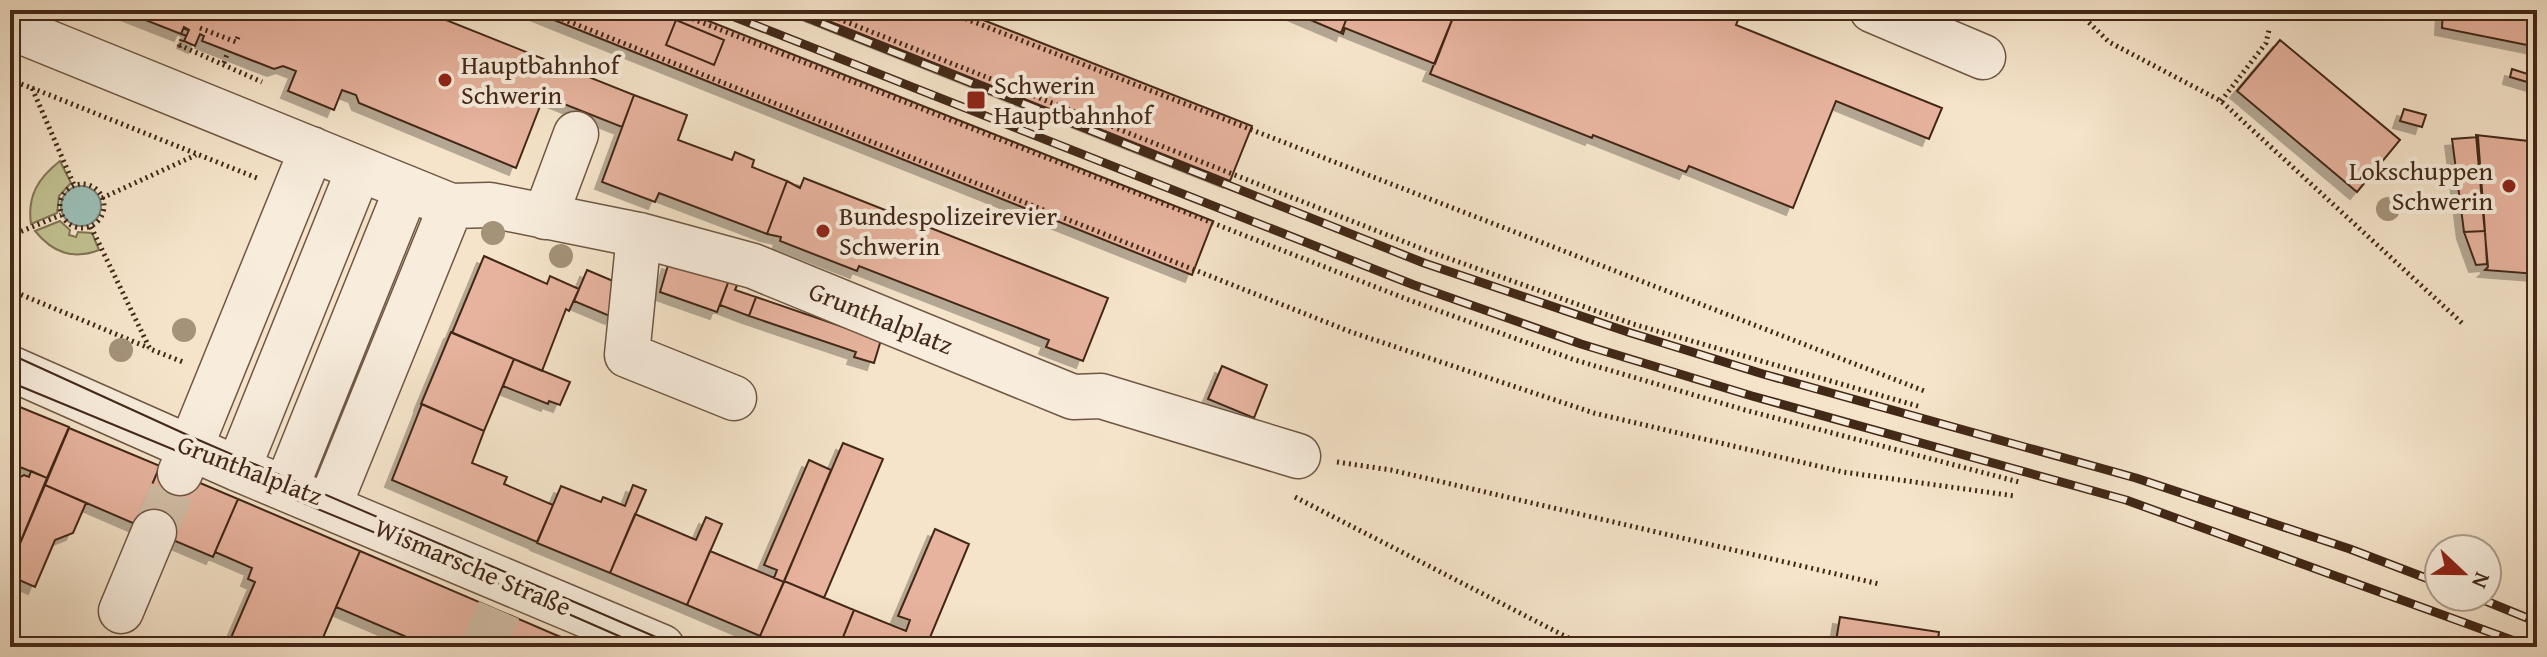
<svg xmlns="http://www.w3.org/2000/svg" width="2547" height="657" font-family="'Gentium Book Plus',serif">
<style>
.green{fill:#c2c292;stroke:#827554;stroke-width:2}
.water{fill:#9cbfb7;stroke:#788377;stroke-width:2}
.building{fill:#e7b39e;stroke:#422817;stroke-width:2;filter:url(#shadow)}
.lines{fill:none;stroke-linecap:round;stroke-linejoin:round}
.minor-tunnel{stroke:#d1bea6;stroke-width:44;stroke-dasharray:44 22;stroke-linecap:butt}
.minor-casing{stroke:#6f5744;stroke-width:47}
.path{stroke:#422817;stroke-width:5;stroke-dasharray:2 4;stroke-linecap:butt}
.minor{stroke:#f8eddd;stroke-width:44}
.tram{stroke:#422817;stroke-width:2}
.rail-casing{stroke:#422817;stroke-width:9}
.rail{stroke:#f8eddd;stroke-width:6;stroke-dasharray:18;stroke-linecap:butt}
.tree{fill:#a49279}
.poi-dot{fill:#8f2418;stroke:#f8eddd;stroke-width:3}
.labels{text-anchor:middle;stroke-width:8;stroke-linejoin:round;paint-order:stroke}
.poi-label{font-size:26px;fill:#422817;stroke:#f8eddd;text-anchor:start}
.street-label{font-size:26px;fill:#422817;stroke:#f8eddd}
</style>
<defs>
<filter id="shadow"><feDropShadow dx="-7" dy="7" stdDeviation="0" flood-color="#0004"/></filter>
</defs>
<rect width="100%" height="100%" fill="#f5e4ca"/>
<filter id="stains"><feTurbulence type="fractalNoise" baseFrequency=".0025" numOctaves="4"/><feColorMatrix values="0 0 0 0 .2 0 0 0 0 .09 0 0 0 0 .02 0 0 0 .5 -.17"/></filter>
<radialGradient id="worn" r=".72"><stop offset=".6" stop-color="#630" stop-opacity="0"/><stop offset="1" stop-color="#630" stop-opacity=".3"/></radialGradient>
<path class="green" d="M 60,161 L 71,183 L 59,196 L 57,213 L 31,224 C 27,196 38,178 60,161 Z
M 60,221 L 70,230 L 69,235 L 76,237 L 78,232 L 92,233 L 99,250 C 73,260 53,253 35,231 Z"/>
<path class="water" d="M61 206a20 20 0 1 1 40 0a20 20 0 1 1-40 0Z"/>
<path class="building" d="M 120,10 L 421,10 L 634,95 L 622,127 L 544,96 L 516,168 L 359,103 L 356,95 L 342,90 L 334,110 L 288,91 L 296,71 L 283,66 L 274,69 L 228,51 L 202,41 L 204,36 L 200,34 L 195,46 L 184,41 L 189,30 L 184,27 L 181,34 Z
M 529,10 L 681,10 L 1213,221 L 1192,275 Z
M 801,10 L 958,10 L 1252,126 L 1230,181 Z
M 1287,10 L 1350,10 L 1341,33 Z
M 1350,10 L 1456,10 L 1435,64 L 1345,28 L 1343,34 L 1341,33 Z
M 1456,10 L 1742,10 L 1736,25 L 1942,108 L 1929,139 L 1836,101 L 1793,208 L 1689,166 L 1686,172 L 1593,135 L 1592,138 L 1430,74 Z
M 2443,10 L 2537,10 L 2537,47 L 2442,28 Z
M 676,20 L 724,40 L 714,65 L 666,45 Z
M 2280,40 L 2400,140 L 2357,192 L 2237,91 Z
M 2512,69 L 2537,77 L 2534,84 L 2510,77 Z
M 634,95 L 687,115 L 678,140 L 732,160 L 735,152 L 754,160 L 752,167 L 787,181 L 767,234 L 659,193 L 655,202 L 602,182 Z
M 2404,109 L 2426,115 L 2422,127 L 2400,121 Z
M 2476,135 L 2537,142 L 2537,274 L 2485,270 L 2488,267 Z
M 2478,137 L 2485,231 L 2464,232 L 2452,139 Z
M 804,178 L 1108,298 L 1083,361 L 1046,347 L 1049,340 L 859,266 L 857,271 L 780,241 L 781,237 L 767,234 L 787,181 L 800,188 Z
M 2485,231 L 2487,264 L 2476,265 L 2464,232 Z
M 484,256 L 547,284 L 550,276 L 579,289 L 569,311 L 566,309 L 542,371 L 452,333 Z
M 669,262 L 729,280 L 717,312 L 660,292 Z
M 587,270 L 625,286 L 612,317 L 574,301 Z
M 729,280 L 738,283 L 735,290 L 756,297 L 749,316 L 720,305 Z
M 756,297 L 881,340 L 874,363 L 854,357 L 856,352 L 749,316 Z
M 451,332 L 514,359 L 484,431 L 421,404 Z
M 514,359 L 570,382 L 560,405 L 549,401 L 548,404 L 503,386 Z
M 1222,366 L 1267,385 L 1254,418 L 1208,399 Z
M 10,403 L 69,427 L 47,478 L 10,463 Z
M 422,404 L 484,431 L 472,463 L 507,477 L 504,484 L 553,505 L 537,542 L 392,480 Z
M 69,428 L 160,466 L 135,524 L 45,485 Z
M 843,443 L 883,459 L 824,598 L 784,581 Z
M 809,460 L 831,470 L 784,582 L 774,578 L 777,570 L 764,565 Z
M 160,466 L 238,499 L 213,557 L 135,524 Z
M 31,471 L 47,478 L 10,567 L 10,490 L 14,480 L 24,475 L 29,477 Z
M 45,485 L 86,503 L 73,533 L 55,540 L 35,587 L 10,576 L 10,567 Z
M 633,485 L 646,490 L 610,573 L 537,543 L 561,486 L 601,502 L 603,497 L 625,506 Z
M 238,499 L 360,551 L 319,647 L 227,647 L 255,582 L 248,579 L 252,568 L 215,552 Z
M 635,514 L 696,540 L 706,517 L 722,524 L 687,605 L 610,573 Z
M 935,529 L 969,544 L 926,647 L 839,647 L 854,610 L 906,631 L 910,620 L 898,616 Z
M 360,551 L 556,635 L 551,647 L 430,647 L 336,607 Z
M 710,551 L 784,582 L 760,636 L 687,605 Z
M 784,581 L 854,610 L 839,647 L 785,647 L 760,636 Z
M 1840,617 L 1939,632 L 1937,647 L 1835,647 Z
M 556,635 L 585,647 L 551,647 Z"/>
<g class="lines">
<path class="minor-tunnel" d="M 154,532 L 179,474
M 483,647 L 499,610"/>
<defs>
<path id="minor" d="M 1872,10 L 1983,57
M 10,27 L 451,206 L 329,506
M 451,206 L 490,205 L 639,235 L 753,266 L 1073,397 L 1101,396 L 1298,456
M 545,217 L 576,134
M 639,235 L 627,355 L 734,398
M 10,368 L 238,469 L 662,647
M 238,469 L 359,169
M 180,473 L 312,149
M 286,488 L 407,188
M 121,611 L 154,532"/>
</defs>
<use href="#minor" class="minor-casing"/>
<path class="path" d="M 540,10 L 1351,332 L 1594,413 L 1843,472 L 2015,496
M 670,10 L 1409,300 L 1575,360 L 1745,410 L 2019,482
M 816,10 L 1428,251 L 1633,324 L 1921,407
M 943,10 L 1927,392
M 2076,10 L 2109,42 L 2221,101 L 2462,323
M 200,28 L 236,42 L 238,37
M 179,45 L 262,82
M 179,47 L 186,29
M 224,63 L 228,51
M 10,80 L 32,88 L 74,185
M 32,88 L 257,178
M 2221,101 L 2266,43 L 2269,30
M60 206a22 22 0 1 1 44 0a22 22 0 1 1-44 0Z
M 102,198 L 196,155
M 91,227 L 150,349 L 183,362
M 10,236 L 61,215
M 10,290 L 149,348
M 1337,462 L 1391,470 L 1879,584
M 1295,497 L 1586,647"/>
<use href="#minor" class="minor"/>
<path class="tram" d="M 10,354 L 194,438 L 679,647
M 10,382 L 509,588 L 644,647"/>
<defs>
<path id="rail" d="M 717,10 L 1414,285 L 1581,344 L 1752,396 L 2126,500 L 2531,647
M 788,10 L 1424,263 L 1631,333 L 1763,374 L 2136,478 L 2350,549 L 2439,583
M 2476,597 L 2537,622"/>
</defs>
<use href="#rail" class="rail-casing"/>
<use href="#rail" class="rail"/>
</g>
<g class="tree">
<circle cx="2388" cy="209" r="12"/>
<circle cx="493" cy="233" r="12"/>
<circle cx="561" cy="256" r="12"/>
<circle cx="184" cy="330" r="12"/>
<circle cx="121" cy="350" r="12"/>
</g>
<g class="poi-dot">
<circle cx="445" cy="80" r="8"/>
<rect x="966" y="90" width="20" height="20" rx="4"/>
<circle cx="2509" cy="186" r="8"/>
<circle cx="823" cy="231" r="8"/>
</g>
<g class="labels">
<g class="poi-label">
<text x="461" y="74">Hauptbahnhof<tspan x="461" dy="30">Schwerin</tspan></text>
<text x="994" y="94">Schwerin<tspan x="994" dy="30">Hauptbahnhof</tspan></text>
<text x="2493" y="180" text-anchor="end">Lokschuppen<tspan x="2493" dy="30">Schwerin</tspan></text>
<text x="839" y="225">Bundespolizeirevier<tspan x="839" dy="30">Schwerin</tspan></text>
</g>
<g class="street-label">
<text transform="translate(881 318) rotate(22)" y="9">Grunthalplatz</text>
<text transform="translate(250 470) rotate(21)" y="9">Grunthalplatz</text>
<text transform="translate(473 567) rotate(23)" y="9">Wismarsche Straße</text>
</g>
</g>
<rect width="2547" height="657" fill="none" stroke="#f5e4ca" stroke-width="40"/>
<rect x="12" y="12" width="2523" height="633" fill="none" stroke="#422817" stroke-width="4"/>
<rect x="20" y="20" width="2507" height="617" fill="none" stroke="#422817" stroke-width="2"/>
<g transform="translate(2463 573) rotate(112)"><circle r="38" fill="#f8eddd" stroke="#af9e8e" stroke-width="2"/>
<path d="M0-6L14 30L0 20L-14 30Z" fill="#8f2418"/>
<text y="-12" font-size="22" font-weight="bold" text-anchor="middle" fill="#422817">N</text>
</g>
<rect width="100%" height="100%" filter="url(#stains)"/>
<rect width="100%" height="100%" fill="url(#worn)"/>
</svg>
